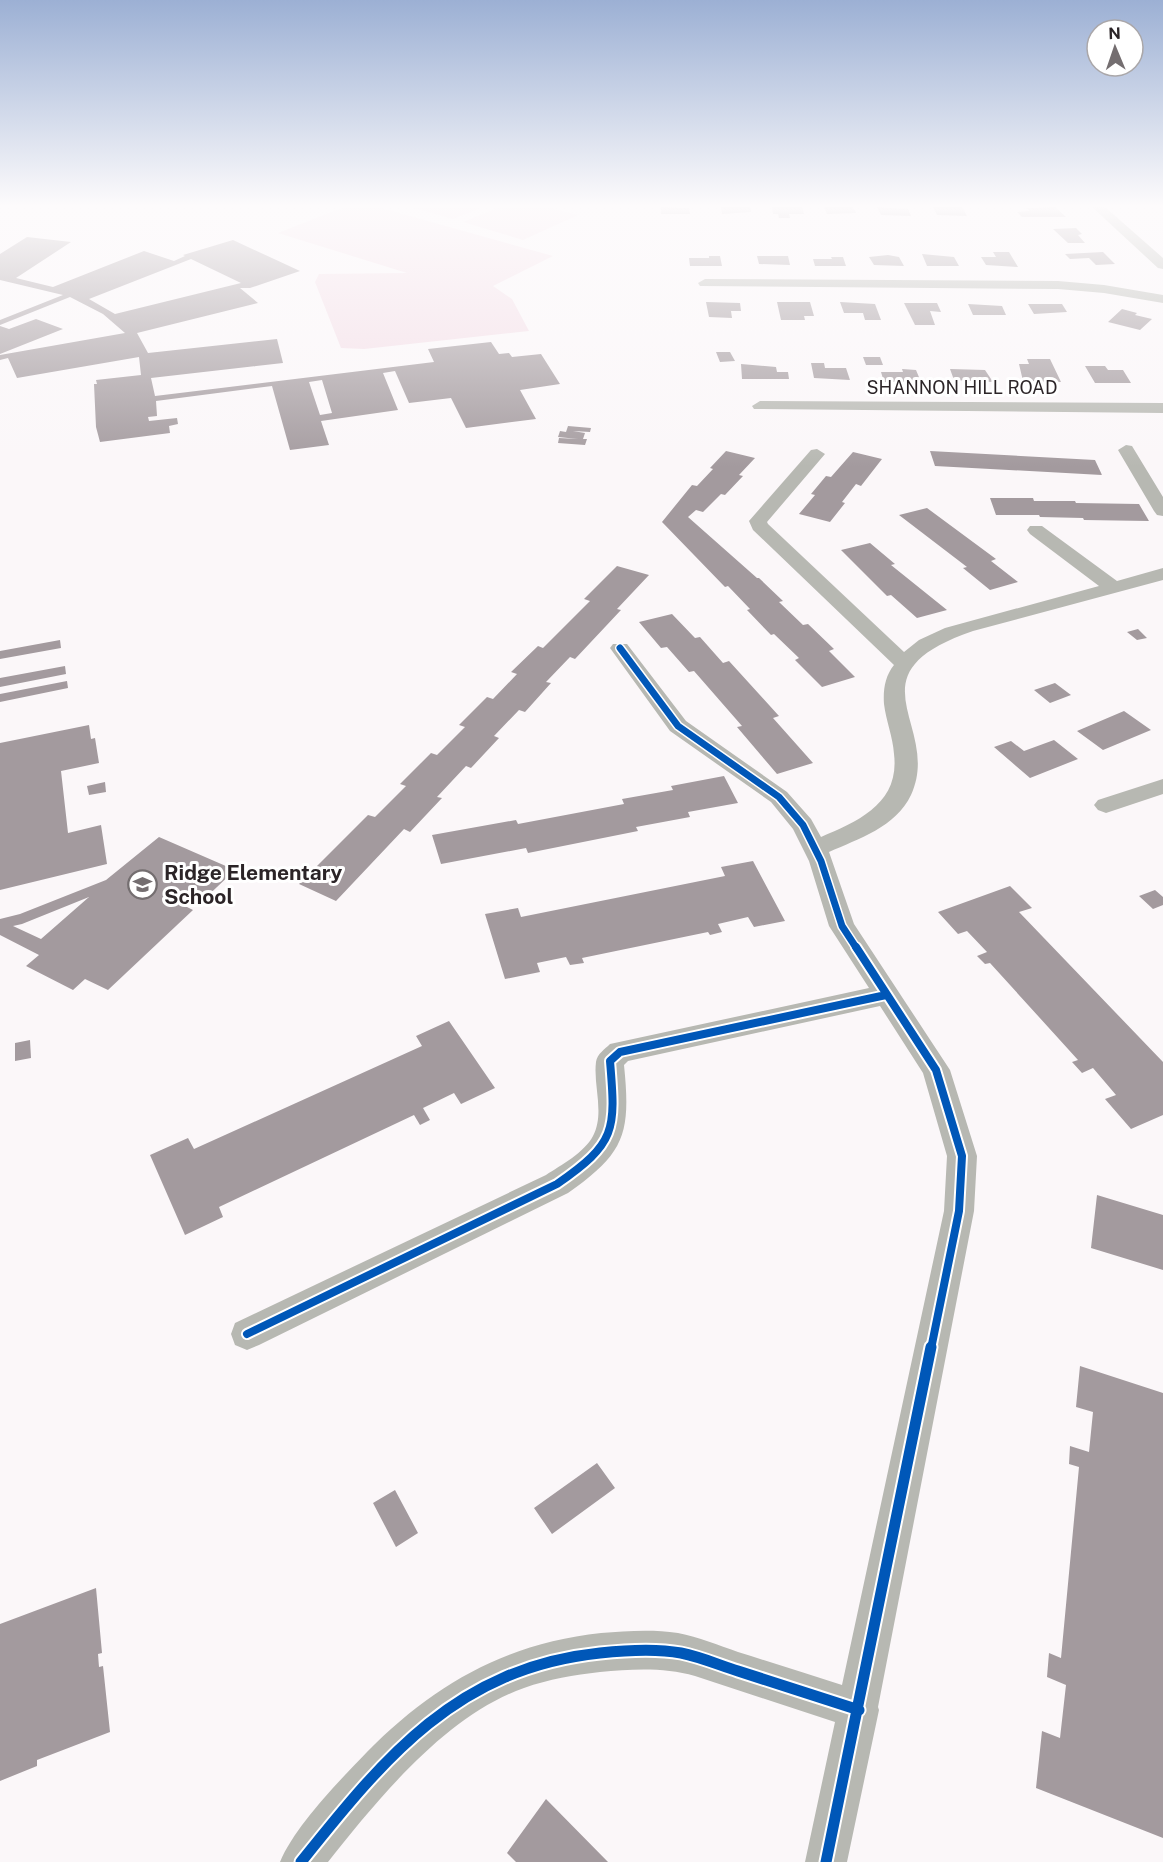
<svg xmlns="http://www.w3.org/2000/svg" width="1163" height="1862" font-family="'Public Sans',sans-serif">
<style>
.green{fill:#f3dde6}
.building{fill:#a39a9e;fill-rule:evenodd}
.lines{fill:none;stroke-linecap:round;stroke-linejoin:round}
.street{fill:#b7b8b2;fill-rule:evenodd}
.cycleway-far2-casing{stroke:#fff;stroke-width:10}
.cycleway-far1-casing{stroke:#fff;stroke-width:12}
.cycleway-casing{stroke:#fff;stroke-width:15}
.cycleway-far2{stroke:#0057b8;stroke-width:7}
.cycleway-far1{stroke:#0057b8;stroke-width:8}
.cycleway{stroke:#0057b8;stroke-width:11}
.labels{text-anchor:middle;stroke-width:6;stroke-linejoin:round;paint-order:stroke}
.far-street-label{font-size:18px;fill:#2b2427;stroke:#fff}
.poi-label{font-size:21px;font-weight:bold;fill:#2b2427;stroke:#fff;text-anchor:start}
</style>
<rect width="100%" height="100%" fill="#fbf7f9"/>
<path class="green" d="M 344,207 L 378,207 L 553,256 L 493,286 L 512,299 L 529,331 L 364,349 L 341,348 L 315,282 L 319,274 L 407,273 L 278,233 Z
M 410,207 L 483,207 L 453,219 Z
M 500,207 L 546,207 L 578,215 L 523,240 L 463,222 Z"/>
<path class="building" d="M 661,207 L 689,208 L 690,214 L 661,214 Z
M 721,207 L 750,207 L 751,212 L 722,214 Z
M 772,207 L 802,207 L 804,214 L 789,214 L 790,218 L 779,218 L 778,214 L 773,214 Z
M 824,207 L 853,207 L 856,213 L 827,214 Z
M 877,207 L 908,209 L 911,216 L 881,215 Z
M 933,207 L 962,207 L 967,216 L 937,215 Z
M 1055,207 L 1066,217 L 1022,217 L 1017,212 L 1030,211 L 1026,208 Z
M 1076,228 L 1082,234 L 1078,235 L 1085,243 L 1068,243 L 1053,229 Z
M 27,237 L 71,242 L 16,278 L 53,287 L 144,251 L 174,261 L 185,256 L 183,255 L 233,240 L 300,271 L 250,288 L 240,288 L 258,303 L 137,333 L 148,353 L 277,339 L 283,363 L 151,378 L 155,396 L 434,362 L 428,349 L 491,342 L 499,354 L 509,353 L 512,357 L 541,354 L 560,384 L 520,390 L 536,419 L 466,428 L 451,398 L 409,403 L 395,371 L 383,373 L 398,410 L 321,421 L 329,445 L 290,450 L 272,386 L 156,401 L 157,416 L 148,417 L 149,421 L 177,418 L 178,424 L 169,426 L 170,433 L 100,442 L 96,427 L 94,384 L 97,384 L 96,380 L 141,375 L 139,357 L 17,378 L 8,358 L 0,360 L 0,355 L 125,333 L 103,314 L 70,297 L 0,325 L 0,320 L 63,295 L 0,280 L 0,254 ZM 191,259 L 241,283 L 115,314 L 89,299 ZM 322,380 L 332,413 L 320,415 L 309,382 Z
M 993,252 L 1009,252 L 1018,267 L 986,265 L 981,257 L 996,257 Z
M 1103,252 L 1115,264 L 1096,265 L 1089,258 L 1070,259 L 1065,254 Z
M 922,254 L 954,257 L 959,266 L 927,266 Z
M 888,255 L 899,257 L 904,266 L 874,265 L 869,257 Z
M 709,256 L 720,256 L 722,266 L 690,266 L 689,258 L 709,258 Z
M 757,256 L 788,256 L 790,265 L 759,264 Z
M 831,257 L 843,257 L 846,266 L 815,266 L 813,259 L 832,259 Z
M 706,302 L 740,303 L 741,311 L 731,311 L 732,318 L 709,317 Z
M 777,302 L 810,302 L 814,316 L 804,316 L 805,320 L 781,320 Z
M 840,302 L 875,304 L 881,320 L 865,320 L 863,313 L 844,313 Z
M 904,303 L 937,303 L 941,312 L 930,311 L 935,325 L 915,325 Z
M 968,304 L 1002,306 L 1006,315 L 973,315 Z
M 1028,304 L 1062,304 L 1067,312 L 1034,314 Z
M 1122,309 L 1137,313 L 1135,315 L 1152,319 L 1140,330 L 1108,322 Z
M 36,319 L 63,329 L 0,354 L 0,326 L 9,329 Z
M 716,352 L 730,352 L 735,361 L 720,362 Z
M 863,357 L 880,357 L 883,365 L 866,365 Z
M 1027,359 L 1050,359 L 1061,382 L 1023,381 L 1019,364 L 1029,364 Z
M 811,363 L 824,363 L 825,368 L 846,368 L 850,380 L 814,378 Z
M 741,364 L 776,367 L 777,372 L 788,372 L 789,379 L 742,379 Z
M 1085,366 L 1105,366 L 1108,370 L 1123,370 L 1131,383 L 1095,383 Z
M 902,369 L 916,370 L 921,382 L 884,382 L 881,372 L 903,372 Z
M 950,369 L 985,370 L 993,382 L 954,380 Z
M 568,426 L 591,428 L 590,432 L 573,431 L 585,433 L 583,439 L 587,439 L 585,445 L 558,443 L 559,438 L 578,439 L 558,437 L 560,431 L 566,432 Z
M 726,451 L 755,458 L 739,475 L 743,476 L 725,495 L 721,494 L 703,512 L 696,510 L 688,517 L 757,578 L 759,578 L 783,601 L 779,602 L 803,625 L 808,624 L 834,649 L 829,651 L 855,677 L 822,687 L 795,660 L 799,658 L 774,634 L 771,635 L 747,610 L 750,609 L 728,586 L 725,587 L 662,522 L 692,485 L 697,486 L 713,469 L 710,468 Z
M 930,451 L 1095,460 L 1102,475 L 935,466 Z
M 853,452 L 882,459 L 861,486 L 856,484 L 842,502 L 845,503 L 830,522 L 799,514 L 815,495 L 811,494 L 826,476 L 831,477 Z
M 990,498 L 1033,498 L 1034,501 L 1075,501 L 1076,503 L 1139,504 L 1149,521 L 1084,520 L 1083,518 L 1040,517 L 1039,515 L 996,515 Z
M 927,508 L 996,559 L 991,561 L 1018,582 L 990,590 L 963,568 L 967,567 L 899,515 Z
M 870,543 L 895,564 L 891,565 L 947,610 L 917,618 L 891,595 L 887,596 L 841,550 Z
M 617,566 L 649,575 L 617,609 L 621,610 L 575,659 L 570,657 L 546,682 L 551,683 L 525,712 L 519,710 L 494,736 L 499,738 L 471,768 L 466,766 L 437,797 L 442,798 L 410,832 L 404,829 L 336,901 L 299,884 L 368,815 L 375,817 L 406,786 L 400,784 L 431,753 L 437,755 L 465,727 L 459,725 L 487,697 L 493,699 L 517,674 L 511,672 L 538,646 L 543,648 L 590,601 L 584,599 Z
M 672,614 L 695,638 L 700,637 L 723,663 L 729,661 L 779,716 L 773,718 L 813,763 L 777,774 L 737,727 L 742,726 L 694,671 L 689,672 L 667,647 L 661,648 L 639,622 Z
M 1138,629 L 1147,638 L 1137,640 L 1127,632 Z
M 60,640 L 61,648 L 0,659 L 0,651 Z
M 65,666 L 66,674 L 0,687 L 0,678 Z
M 67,681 L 68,688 L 0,702 L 0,694 Z
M 1055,683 L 1071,695 L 1050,703 L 1034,690 Z
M 1124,711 L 1151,730 L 1103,750 L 1077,731 Z
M 89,725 L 91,739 L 95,738 L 99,763 L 61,771 L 68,833 L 101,825 L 107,864 L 0,890 L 0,743 Z
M 1054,740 L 1078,759 L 1030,778 L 994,747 L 1011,741 L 1024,751 Z
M 724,776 L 738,803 L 688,812 L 690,817 L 636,827 L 638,831 L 528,853 L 526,848 L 441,864 L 432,835 L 516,820 L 518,824 L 624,804 L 622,799 L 673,790 L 671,786 Z
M 105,782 L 106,792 L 89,795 L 87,786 Z
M 159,837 L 235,870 L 199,904 L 189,899 L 183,905 L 193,910 L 108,990 L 85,979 L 73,990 L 26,966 L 39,955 L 0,935 L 0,919 L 20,914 L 106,880 ZM 89,897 L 41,939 L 13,926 L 22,924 Z
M 753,861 L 785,921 L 754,927 L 748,917 L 718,924 L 722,932 L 710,935 L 708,932 L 582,958 L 584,963 L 570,965 L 566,957 L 537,963 L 540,972 L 505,979 L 485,914 L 518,908 L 521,917 L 725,876 L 721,867 Z
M 1010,886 L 1032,908 L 1019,912 L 1163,1062 L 1163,1115 L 1131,1129 L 1105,1099 L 1116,1095 L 1093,1068 L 1082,1073 L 1072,1062 L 1078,1060 L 990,963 L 985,964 L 977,956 L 987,952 L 967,931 L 958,934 L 938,912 Z
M 1155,890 L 1163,897 L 1163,905 L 1153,909 L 1139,896 Z
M 449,1021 L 495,1088 L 461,1104 L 454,1093 L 423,1108 L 430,1120 L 420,1125 L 414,1115 L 219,1207 L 223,1217 L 185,1235 L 150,1155 L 188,1138 L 194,1149 L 422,1046 L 416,1036 Z
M 30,1040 L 31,1058 L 15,1061 L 15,1043 Z
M 1097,1195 L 1163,1215 L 1163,1270 L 1091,1248 Z
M 1080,1366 L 1163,1393 L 1163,1838 L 1036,1788 L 1042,1731 L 1060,1738 L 1066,1685 L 1047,1677 L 1049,1653 L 1061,1658 L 1079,1467 L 1069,1464 L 1070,1446 L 1089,1452 L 1093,1412 L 1076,1407 Z
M 597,1463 L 615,1488 L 552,1534 L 534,1508 Z
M 395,1490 L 418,1533 L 396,1547 L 373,1503 Z
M 96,1588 L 102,1653 L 98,1654 L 99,1667 L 103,1666 L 110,1732 L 37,1760 L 37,1766 L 0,1781 L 0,1624 Z
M 546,1799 L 608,1862 L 516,1862 L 507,1853 Z"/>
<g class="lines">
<path class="street" d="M 1092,207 L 1105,207 L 1163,258 L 1163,269 L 1158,268 Z
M 705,279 L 1058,281 L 1104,285 L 1163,295 L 1163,303 L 1104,293 L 1058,289 L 700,286 L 698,283 Z
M 760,401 L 1163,403 L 1163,413 L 754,409 L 752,406 Z
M 1126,445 L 1132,446 L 1163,497 L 1163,516 L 1157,515 L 1154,511 L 1118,450 Z
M 817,449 L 825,454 L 767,522 L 768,524 L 904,652 L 919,640 L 945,628 L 1099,586 L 1030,534 L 1027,530 L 1030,526 L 1042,526 L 1117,581 L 1163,568 L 1163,580 L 973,631 C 845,675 943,725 911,795 C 896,827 858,839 829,852 L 854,924 L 950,1070 L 977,1156 L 974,1211 L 878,1707 L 879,1710 L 847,1862 L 805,1862 L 835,1722 L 695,1676 C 664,1667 632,1669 600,1672 C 574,1675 549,1679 524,1688 C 446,1715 378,1799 328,1862 L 280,1862 C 295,1826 339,1781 367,1752 C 433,1685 506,1643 601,1633 C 626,1631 652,1629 678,1633 C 699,1637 718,1645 738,1652 C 773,1663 808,1674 842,1685 L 944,1211 L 947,1156 L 923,1073 L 880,1006 L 628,1061 L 624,1065 C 631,1134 625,1153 568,1193 L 259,1345 L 247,1350 L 235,1345 L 231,1334 L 235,1323 L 546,1175 C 561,1165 584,1153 593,1136 C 605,1113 593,1086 596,1062 C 597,1054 605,1049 610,1044 L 869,988 L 829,926 L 809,861 L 793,829 L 771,802 L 670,731 L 610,648 L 613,644 L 627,644 L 686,721 L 787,792 L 811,819 L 821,837 C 859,821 900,803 894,754 C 893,737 886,721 884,704 C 883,690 885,676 894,665 L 753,530 L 749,521 L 811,450 Z
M 1163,779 L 1163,794 L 1106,813 L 1098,810 L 1094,805 L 1098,800 Z"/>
<defs>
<path id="cycleway-far2" d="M 620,648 L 678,726 L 779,797 L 803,825 L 821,861 L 842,926 L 857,949"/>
<path id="cycleway-far1" d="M 856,947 L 936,1070 L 962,1156 L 959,1211 L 931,1349
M 247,1334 L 557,1184 C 616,1143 616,1131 610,1061 L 620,1052 L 886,995"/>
<path id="cycleway" d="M 301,1862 C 385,1757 457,1668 600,1653 C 627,1650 655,1648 681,1653 C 701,1657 719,1665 738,1671 C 778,1684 819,1697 859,1710
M 826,1862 L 931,1347"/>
</defs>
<use href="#cycleway-far2" class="cycleway-far2-casing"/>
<use href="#cycleway-far1" class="cycleway-far1-casing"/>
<use href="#cycleway" class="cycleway-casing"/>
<use href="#cycleway-far2" class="cycleway-far2"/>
<use href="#cycleway-far1" class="cycleway-far1"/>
<use href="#cycleway" class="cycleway"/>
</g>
<linearGradient id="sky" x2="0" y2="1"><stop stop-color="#9cb0d4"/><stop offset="0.44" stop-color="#fdfbfc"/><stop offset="1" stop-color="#fdfbfc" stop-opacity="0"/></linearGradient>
<rect width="1163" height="467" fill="url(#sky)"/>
<defs>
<symbol id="school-ring" viewBox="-11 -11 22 22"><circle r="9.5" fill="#fff" stroke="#746e70" stroke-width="1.5"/><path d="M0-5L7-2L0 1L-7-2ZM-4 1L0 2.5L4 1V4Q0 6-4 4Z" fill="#746e70"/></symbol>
</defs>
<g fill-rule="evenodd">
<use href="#school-ring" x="126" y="868" width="33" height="33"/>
</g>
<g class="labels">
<g class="far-street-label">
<text x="962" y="394">SHANNON HILL ROAD</text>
</g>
<g class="poi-label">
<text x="164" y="880">Ridge Elementary<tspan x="164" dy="24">School</tspan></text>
</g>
</g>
<g transform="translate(1115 48) rotate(358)"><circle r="28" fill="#ffffff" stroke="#aaa7a9" stroke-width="1.5"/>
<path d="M0-4.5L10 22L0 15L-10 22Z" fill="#746e70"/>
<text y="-9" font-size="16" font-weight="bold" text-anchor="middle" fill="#2b2427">N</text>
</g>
</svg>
